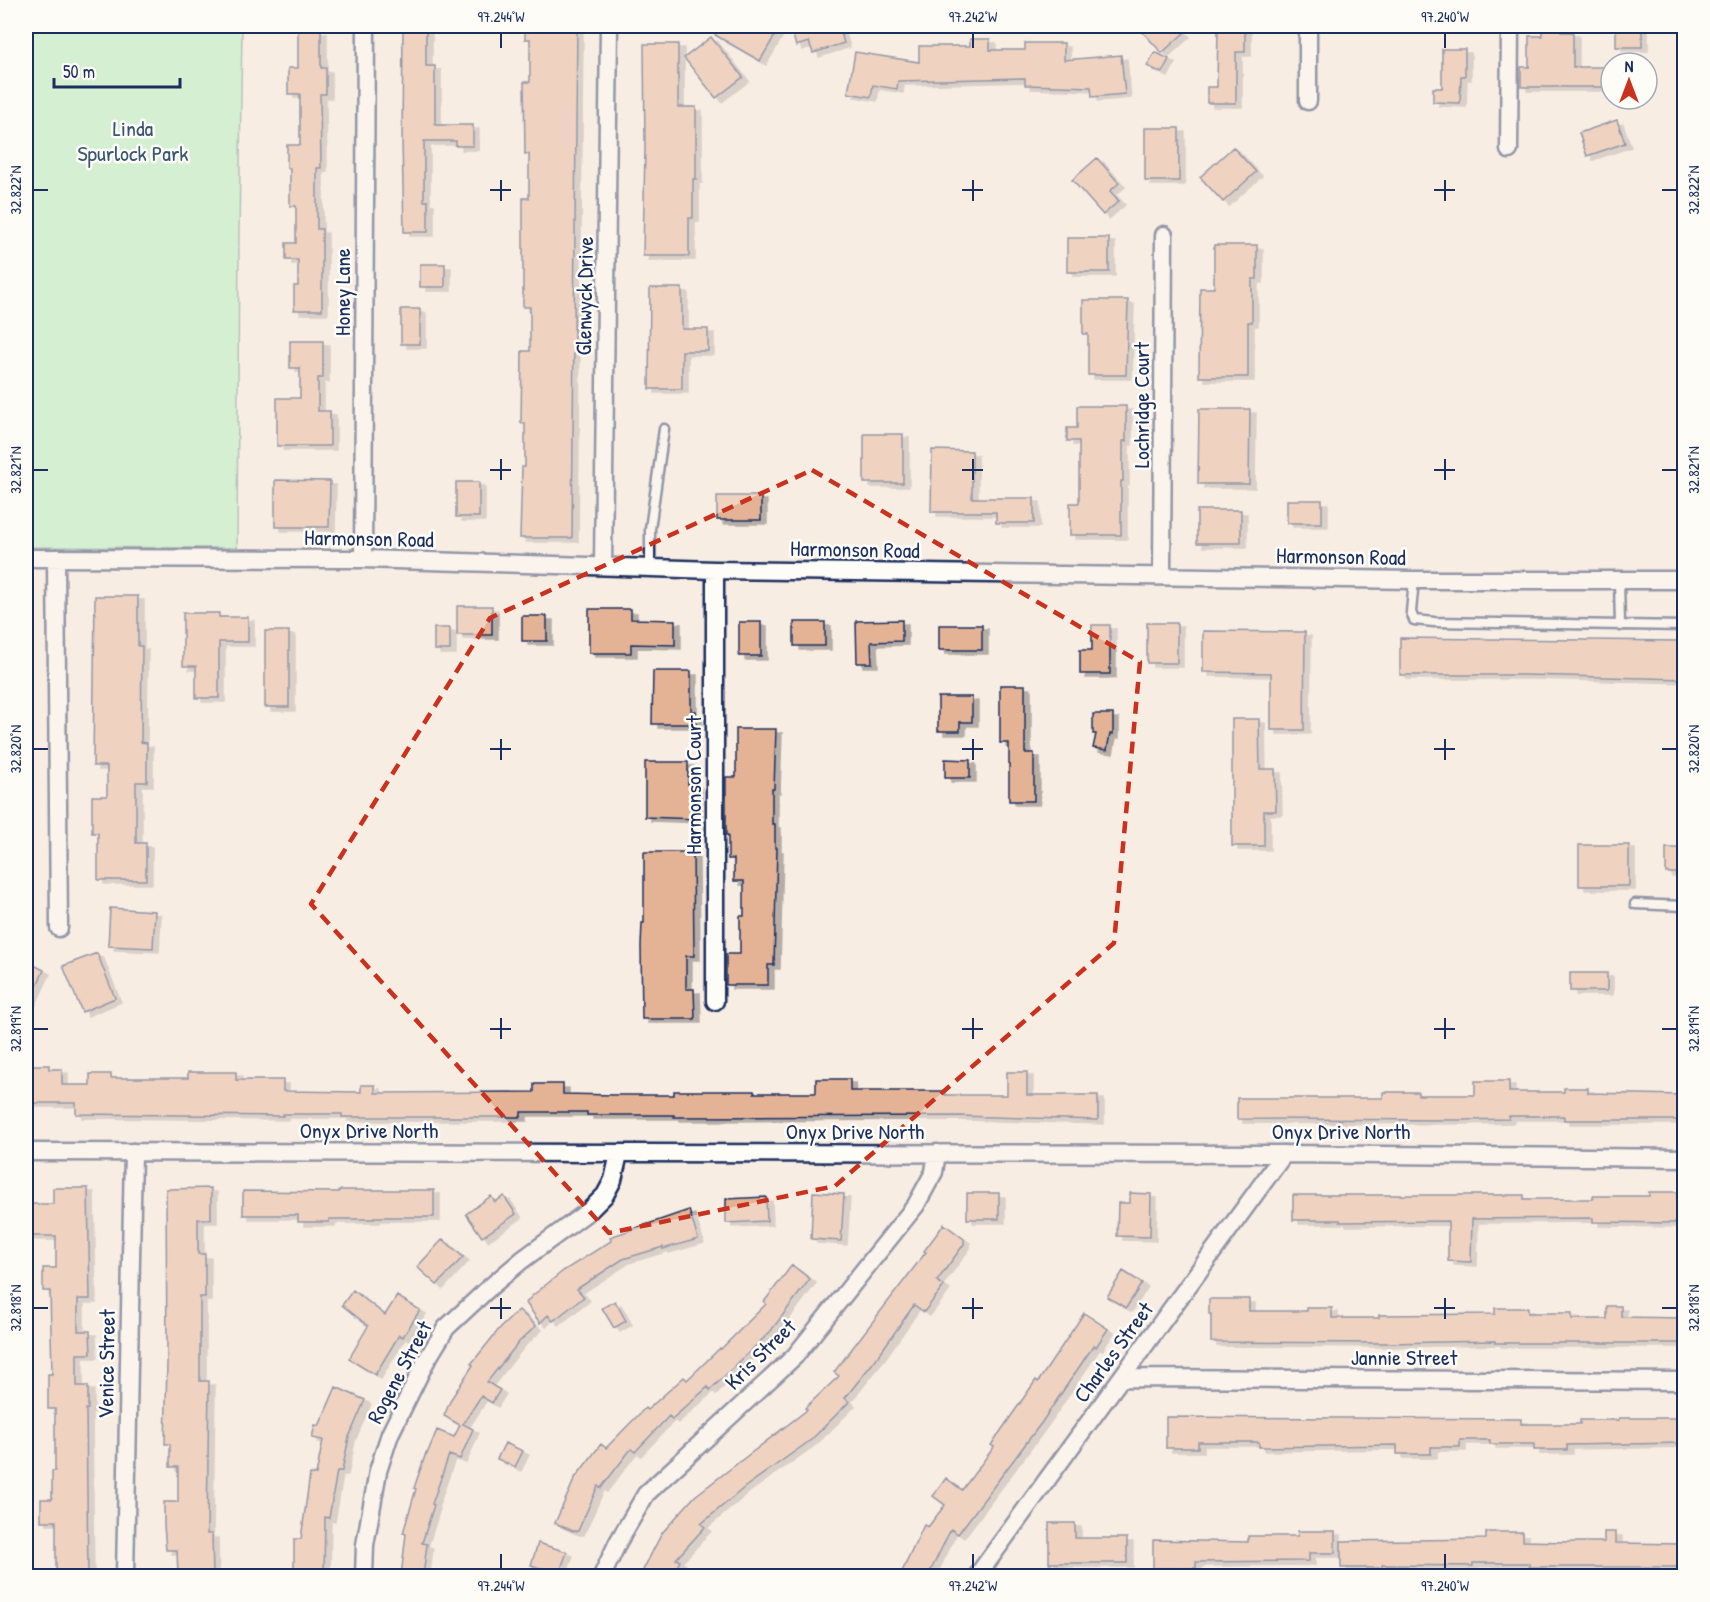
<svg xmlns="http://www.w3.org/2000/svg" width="1710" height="1602" font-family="'Patrick Hand',sans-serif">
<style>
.green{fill:#acf1bc;stroke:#64908d;stroke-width:1.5}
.building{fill:#e4b395;stroke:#1b2f5e;stroke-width:1.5;filter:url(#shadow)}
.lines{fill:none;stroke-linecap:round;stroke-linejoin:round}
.service-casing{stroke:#1b2f5e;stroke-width:13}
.minor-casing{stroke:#1b2f5e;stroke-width:21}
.service{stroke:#fdfcf7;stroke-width:8}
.minor{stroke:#fdfcf7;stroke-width:16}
.marked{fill:none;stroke:#c8321e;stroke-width:4.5;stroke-dasharray:12 8;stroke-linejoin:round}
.ticks{fill:none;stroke:#1b2f5e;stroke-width:2}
.labels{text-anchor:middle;stroke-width:5;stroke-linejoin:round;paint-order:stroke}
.park-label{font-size:22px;fill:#385671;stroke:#fdfcf7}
.street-label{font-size:22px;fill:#1b2f5e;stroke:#fdfcf7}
.neatline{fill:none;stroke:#1b2f5e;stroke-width:2}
.ticks-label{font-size:15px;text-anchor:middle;fill:#1b2f5e}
</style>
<defs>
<filter id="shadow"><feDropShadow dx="6" dy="4" stdDeviation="0" flood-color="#0004"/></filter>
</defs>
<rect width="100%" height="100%" fill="#f8ede3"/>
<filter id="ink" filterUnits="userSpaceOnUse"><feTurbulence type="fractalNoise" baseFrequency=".0167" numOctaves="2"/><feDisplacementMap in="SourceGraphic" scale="12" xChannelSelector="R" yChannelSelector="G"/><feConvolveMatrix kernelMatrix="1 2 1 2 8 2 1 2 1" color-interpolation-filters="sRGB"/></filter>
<g filter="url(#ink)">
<path class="green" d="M 26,26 L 242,26 L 239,236 L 237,548 L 26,547 Z"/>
<path class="building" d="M 525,26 L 577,26 L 572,538 L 520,538 L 522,467 L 525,467 L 525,423 L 521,423 L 522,351 L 530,351 L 530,307 L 523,307 L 523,198 L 529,198 L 529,154 L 525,154 L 524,82 L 530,82 L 530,39 L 525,39 Z
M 721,26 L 767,26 L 777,32 L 760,61 L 715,35 Z
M 801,26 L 839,26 L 844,43 L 813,53 L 809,42 L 796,46 L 792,32 L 802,29 Z
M 1137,26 L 1177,26 L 1184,33 L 1162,53 Z
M 1218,26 L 1245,26 L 1245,52 L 1236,52 L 1236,103 L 1207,103 L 1207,87 L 1217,87 Z
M 1542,26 L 1561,26 L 1561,32 L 1573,32 L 1573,67 L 1611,67 L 1611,87 L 1521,87 L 1521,67 L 1529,67 L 1529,36 L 1542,36 Z
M 1616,26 L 1642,26 L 1642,47 L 1616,47 Z
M 403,28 L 426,28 L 426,66 L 435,66 L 435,125 L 473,125 L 473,146 L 456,146 L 456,141 L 424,141 L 424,201 L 428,201 L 428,232 L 404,232 L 402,141 Z
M 298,29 L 321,29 L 321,68 L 326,68 L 326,94 L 320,94 L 321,168 L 317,168 L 317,229 L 322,229 L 322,310 L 294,310 L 294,286 L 298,286 L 298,260 L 286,260 L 286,243 L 296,243 L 296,206 L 290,206 L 290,168 L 287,168 L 287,145 L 300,145 L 300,94 L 288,94 L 288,68 L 298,68 Z
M 711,37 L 743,77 L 716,98 L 684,58 Z
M 970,39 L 990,39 L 990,50 L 1025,50 L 1025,43 L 1064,43 L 1064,60 L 1121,55 L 1125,94 L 1092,97 L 1091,87 L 1025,85 L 1025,78 L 898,81 L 897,89 L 873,85 L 871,97 L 848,93 L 855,52 L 919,62 L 919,46 L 970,46 Z
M 644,44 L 678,44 L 678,107 L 696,107 L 696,179 L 693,179 L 693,218 L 689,218 L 689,256 L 643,256 L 645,145 Z
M 1442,49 L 1465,49 L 1465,76 L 1461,76 L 1460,103 L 1433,102 L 1433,88 L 1442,88 Z
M 1155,52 L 1169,59 L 1162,73 L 1147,66 Z
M 1617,120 L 1625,143 L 1587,156 L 1579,133 Z
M 1145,128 L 1179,128 L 1179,181 L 1145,181 Z
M 1233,147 L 1256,172 L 1223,202 L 1200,177 Z
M 1097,158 L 1119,183 L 1110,191 L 1119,201 L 1103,215 L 1072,180 Z
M 1067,238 L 1109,238 L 1109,272 L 1067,272 Z
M 1214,245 L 1257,245 L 1257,279 L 1252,279 L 1252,322 L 1248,322 L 1248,377 L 1199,377 L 1200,288 L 1214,288 Z
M 420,264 L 445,264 L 445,287 L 420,287 Z
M 650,288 L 682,288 L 682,329 L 708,329 L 708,351 L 682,351 L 682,389 L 649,389 Z
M 1083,300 L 1128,300 L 1126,375 L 1088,375 L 1088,334 L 1083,334 Z
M 401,309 L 420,309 L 420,344 L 401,344 Z
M 290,341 L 323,341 L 323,378 L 318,378 L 318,411 L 330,411 L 330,446 L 277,446 L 277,398 L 300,398 L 300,368 L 290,368 Z
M 1077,406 L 1126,406 L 1126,441 L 1123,441 L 1123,481 L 1121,481 L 1121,535 L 1070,535 L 1070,503 L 1079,503 L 1079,441 L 1067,441 L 1067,428 L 1077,428 Z
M 1199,409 L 1250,409 L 1249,484 L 1198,484 Z
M 864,434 L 903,434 L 903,483 L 864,483 Z
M 932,450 L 972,451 L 972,498 L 1034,498 L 1034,523 L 996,523 L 996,512 L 931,512 Z
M 275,480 L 330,481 L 329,527 L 275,527 Z
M 456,482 L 479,482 L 479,517 L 456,517 Z
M 717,496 L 761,496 L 761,520 L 717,520 Z
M 1287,500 L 1322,500 L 1322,523 L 1287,523 Z
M 1197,510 L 1241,510 L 1241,543 L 1197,543 Z
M 95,596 L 138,596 L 138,646 L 142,646 L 141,742 L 147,743 L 147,782 L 136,782 L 136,843 L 146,843 L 146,880 L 98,880 L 98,833 L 92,833 L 92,796 L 107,796 L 107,766 L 93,766 Z
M 457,606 L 492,606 L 492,635 L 457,635 Z
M 589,609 L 631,609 L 631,619 L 675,620 L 675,645 L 631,644 L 631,653 L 589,653 Z
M 183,613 L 219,613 L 219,617 L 248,617 L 248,642 L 219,642 L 219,698 L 196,698 L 196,666 L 183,666 Z
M 522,616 L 547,616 L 547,641 L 522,641 Z
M 902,620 L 902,641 L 871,642 L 872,663 L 857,663 L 856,621 Z
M 739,622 L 761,622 L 761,656 L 739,656 Z
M 794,622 L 825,622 L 825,646 L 794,646 Z
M 1147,623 L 1177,623 L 1177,663 L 1147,663 Z
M 939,625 L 982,625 L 982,650 L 939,650 Z
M 1092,625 L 1110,625 L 1110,674 L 1080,674 L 1080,650 L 1092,650 Z
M 434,628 L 450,628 L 450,650 L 434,650 Z
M 265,631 L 289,631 L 289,707 L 265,707 Z
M 1203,631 L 1305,632 L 1304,730 L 1271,730 L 1271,673 L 1203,672 Z
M 1400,638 L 1684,641 L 1684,679 L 1524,675 L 1400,675 Z
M 653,671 L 691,671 L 691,711 L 696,711 L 696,724 L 652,724 Z
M 1000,685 L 1025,685 L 1025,753 L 1034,753 L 1034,801 L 1009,801 L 1009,743 L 1000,743 Z
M 938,697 L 972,697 L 972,722 L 960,722 L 960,731 L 938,731 Z
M 1093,714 L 1113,714 L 1113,734 L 1110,734 L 1107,750 L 1093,748 L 1096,734 L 1093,734 Z
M 1232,719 L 1259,719 L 1260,769 L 1275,769 L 1276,811 L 1264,811 L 1264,846 L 1232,846 Z
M 736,729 L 776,729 L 774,789 L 772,789 L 772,824 L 775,824 L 775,848 L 777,848 L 774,965 L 768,965 L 768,985 L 726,985 L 726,954 L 740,954 L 740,916 L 744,916 L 744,881 L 734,881 L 734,859 L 728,859 L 728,835 L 726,835 L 726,777 L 736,777 Z
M 945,759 L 970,760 L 970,778 L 945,778 Z
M 645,762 L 688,762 L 688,784 L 696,784 L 696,819 L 645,817 Z
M 1579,845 L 1629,845 L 1629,886 L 1579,886 Z
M 1666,848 L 1684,848 L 1684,873 L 1666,873 Z
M 644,852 L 693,852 L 694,956 L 686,956 L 686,989 L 694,989 L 695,1019 L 642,1019 L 641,946 L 642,923 L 644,923 Z
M 110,908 L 155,911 L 153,948 L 108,946 Z
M 97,953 L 115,998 L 82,1012 L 63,966 Z
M 26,961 L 44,970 L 26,1009 Z
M 1570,973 L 1607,973 L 1607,991 L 1570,991 Z
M 26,1065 L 49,1065 L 49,1069 L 62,1069 L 62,1085 L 90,1085 L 90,1074 L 111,1074 L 111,1078 L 188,1078 L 188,1072 L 236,1072 L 236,1080 L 283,1080 L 283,1091 L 361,1092 L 361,1085 L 375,1085 L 375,1093 L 534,1092 L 534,1084 L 563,1084 L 563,1094 L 615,1095 L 674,1095 L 674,1091 L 754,1091 L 754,1093 L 816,1093 L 816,1079 L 850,1079 L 850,1091 L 945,1091 L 945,1095 L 1007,1095 L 1007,1072 L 1027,1072 L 1027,1095 L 1098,1095 L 1098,1120 L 959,1116 L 674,1117 L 674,1115 L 587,1115 L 587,1112 L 521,1112 L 521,1117 L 342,1117 L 342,1114 L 283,1114 L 283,1116 L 76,1114 L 76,1103 L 26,1103 Z
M 1475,1081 L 1509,1081 L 1509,1092 L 1564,1092 L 1564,1088 L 1588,1088 L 1588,1093 L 1684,1095 L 1684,1120 L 1564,1120 L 1564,1116 L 1509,1116 L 1509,1119 L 1460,1120 L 1237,1119 L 1237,1098 L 1383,1098 L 1383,1092 L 1418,1092 L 1418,1095 L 1475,1095 Z
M 53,1188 L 88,1188 L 90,1299 L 78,1299 L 78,1331 L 90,1331 L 91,1354 L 77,1354 L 77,1386 L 88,1386 L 88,1409 L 86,1409 L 88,1574 L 56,1574 L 56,1521 L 41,1521 L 41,1499 L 52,1499 L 52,1471 L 55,1471 L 55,1409 L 48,1409 L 48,1374 L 52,1374 L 50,1291 L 43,1291 L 43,1268 L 56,1268 L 56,1236 L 26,1236 L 26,1204 L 53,1204 Z
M 211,1188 L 211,1219 L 198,1219 L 198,1254 L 205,1254 L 205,1297 L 200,1297 L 200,1381 L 209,1381 L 207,1534 L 212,1534 L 213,1576 L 178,1576 L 177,1550 L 166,1550 L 164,1525 L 164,1502 L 178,1502 L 178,1467 L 170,1467 L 170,1444 L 165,1444 L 167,1364 L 166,1189 Z
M 339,1190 L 434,1190 L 434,1217 L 374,1217 L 374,1219 L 329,1219 L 329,1222 L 298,1222 L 298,1215 L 243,1215 L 243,1191 L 339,1192 Z
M 813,1192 L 844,1194 L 841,1241 L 811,1239 Z
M 1649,1192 L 1677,1192 L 1677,1223 L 1593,1222 L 1593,1218 L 1472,1219 L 1471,1262 L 1448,1261 L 1448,1221 L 1340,1222 L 1340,1220 L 1293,1220 L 1293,1195 L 1524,1195 L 1524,1199 L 1593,1199 L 1593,1196 L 1649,1196 Z
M 967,1193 L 999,1193 L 999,1219 L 967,1219 Z
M 1130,1193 L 1151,1194 L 1150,1237 L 1117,1236 L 1118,1203 L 1130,1203 Z
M 491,1196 L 495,1202 L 504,1196 L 516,1214 L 482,1237 L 466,1214 Z
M 766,1197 L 767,1221 L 726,1223 L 726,1199 Z
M 689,1210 L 698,1239 L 663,1249 L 663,1247 L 623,1259 L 577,1289 L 584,1297 L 553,1321 L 548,1315 L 540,1323 L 526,1303 L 532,1296 L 563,1271 L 611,1241 L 610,1237 Z
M 944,1224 L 964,1239 L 964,1244 L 937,1281 L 944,1286 L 924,1312 L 914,1305 L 876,1359 L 845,1398 L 849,1402 L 811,1440 L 745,1487 L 701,1524 L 705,1527 L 676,1559 L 680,1561 L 672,1576 L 640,1576 L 662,1533 L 695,1496 L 807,1410 L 805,1408 L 839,1376 L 834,1372 L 926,1252 L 924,1251 Z
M 443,1239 L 463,1257 L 437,1285 L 417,1267 Z
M 792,1265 L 810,1279 L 770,1332 L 710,1390 L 708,1387 L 672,1419 L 669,1416 L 635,1452 L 631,1449 L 601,1488 L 598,1486 L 578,1531 L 573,1531 L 555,1523 L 575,1478 L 601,1444 L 606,1448 L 645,1408 L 647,1410 L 684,1377 L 687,1380 L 720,1348 L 721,1349 L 766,1304 L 764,1302 Z
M 1123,1271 L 1142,1283 L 1126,1308 L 1107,1297 Z
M 353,1290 L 385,1315 L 397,1296 L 420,1310 L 403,1337 L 399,1335 L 375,1375 L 349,1359 L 368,1326 L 342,1305 Z
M 1209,1299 L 1249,1299 L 1249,1311 L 1307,1311 L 1307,1308 L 1332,1308 L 1332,1318 L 1379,1318 L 1379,1315 L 1495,1314 L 1495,1308 L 1528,1308 L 1528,1313 L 1572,1313 L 1572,1319 L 1607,1319 L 1607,1306 L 1621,1306 L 1621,1317 L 1684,1318 L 1684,1343 L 1495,1343 L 1495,1341 L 1388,1343 L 1211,1342 L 1211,1314 L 1209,1314 Z
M 615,1301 L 626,1321 L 614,1328 L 602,1308 Z
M 519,1310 L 536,1326 L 519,1342 L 487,1382 L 500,1390 L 492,1403 L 481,1396 L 463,1424 L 473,1429 L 460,1459 L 449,1455 L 432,1504 L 434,1505 L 422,1543 L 427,1544 L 423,1576 L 401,1576 L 406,1534 L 403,1533 L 416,1489 L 414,1488 L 426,1453 L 427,1454 L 437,1430 L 454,1437 L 460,1425 L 444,1416 L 451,1399 L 473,1365 L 471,1364 L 500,1328 Z
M 1084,1313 L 1108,1329 L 1096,1347 L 1094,1345 L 1042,1422 L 958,1534 L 951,1529 L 928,1576 L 900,1576 L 924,1525 L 928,1527 L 945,1505 L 933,1496 L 946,1478 L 962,1490 L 994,1447 L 991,1445 L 1036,1380 L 1038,1382 Z
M 336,1387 L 365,1400 L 349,1437 L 342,1471 L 337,1471 L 329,1518 L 325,1517 L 324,1576 L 294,1576 L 294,1539 L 301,1539 L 310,1474 L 316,1475 L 323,1440 L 312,1438 L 315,1425 L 319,1426 Z
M 1166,1417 L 1521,1419 L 1521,1424 L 1580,1424 L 1580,1420 L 1619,1420 L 1619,1418 L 1684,1418 L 1684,1443 L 1567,1445 L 1567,1450 L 1534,1450 L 1534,1444 L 1490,1444 L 1490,1440 L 1460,1440 L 1460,1447 L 1431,1447 L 1431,1454 L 1397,1454 L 1397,1445 L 1259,1447 L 1259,1442 L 1198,1442 L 1198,1448 L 1166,1448 Z
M 505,1443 L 523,1451 L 515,1467 L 497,1459 Z
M 1049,1523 L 1075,1523 L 1075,1538 L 1127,1538 L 1127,1563 L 1049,1563 Z
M 1298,1531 L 1335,1531 L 1335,1553 L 1309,1553 L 1309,1561 L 1196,1562 L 1196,1568 L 1153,1568 L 1153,1540 L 1248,1542 L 1248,1536 L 1298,1536 Z
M 1486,1532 L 1523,1532 L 1523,1541 L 1569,1542 L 1604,1542 L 1604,1532 L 1616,1532 L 1616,1543 L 1684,1544 L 1684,1567 L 1529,1567 L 1529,1563 L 1473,1563 L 1473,1566 L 1382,1565 L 1382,1568 L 1341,1568 L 1341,1541 L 1486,1539 Z
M 538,1543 L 567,1552 L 559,1574 L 531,1565 Z"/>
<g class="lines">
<defs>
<path id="service" d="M 650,568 L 650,529 L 664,429
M 1414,580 L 1411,612 L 1414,620 L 1434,622 L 1684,626
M 1619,580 L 1620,626
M 1635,904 L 1684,906"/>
<path id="minor" d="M 1308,101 L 1308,26
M 1509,150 L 1510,26
M 26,558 L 363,559 L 715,570 L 1414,580 L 1684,580
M 56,558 L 59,928
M 363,559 L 366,26
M 603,566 L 609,26
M 715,570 L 715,1001
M 1162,576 L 1164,235
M 26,1152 L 1284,1154 L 1684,1158
M 1123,1378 L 1684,1381
M 125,1576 L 133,1152
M 364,1576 L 365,1545 L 378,1471 L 390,1434 L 426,1361 L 446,1328 L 489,1288 L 522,1260 L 590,1210 L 605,1195 L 613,1180 L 619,1154
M 602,1576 L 618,1542 L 646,1494 L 795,1356 L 916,1205 L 934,1172 L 937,1153
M 977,1576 L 1284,1154"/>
</defs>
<use href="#service" class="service-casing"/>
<use href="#minor" class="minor-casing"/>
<use href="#service" class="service"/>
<use href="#minor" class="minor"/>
</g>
</g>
<path d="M0 0H1710V1602H0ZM 812,470 L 1140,662 L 1114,943 L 835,1186 L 609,1233 L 311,904 L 490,618 Z" fill="#f8ede3" fill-opacity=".55" fill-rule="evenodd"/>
<path class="marked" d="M 812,470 L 1140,662 L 1114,943 L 835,1186 L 609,1233 L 311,904 L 490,618 Z"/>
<path class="ticks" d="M 501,33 L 501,48M 973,33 L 973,48M 1445,33 L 1445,48M 501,180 L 501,201M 973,180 L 973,201M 1445,180 L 1445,201M 33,190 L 48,190M 490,190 L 511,190M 962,190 L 983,190M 1434,190 L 1455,190M 1662,190 L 1677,190M 501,459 L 501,480M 973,459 L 973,480M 1445,459 L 1445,480M 33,470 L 48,470M 490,470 L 511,470M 962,470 L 983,470M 1434,470 L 1455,470M 1662,470 L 1677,470M 501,739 L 501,760M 973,739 L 973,760M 1445,739 L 1445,760M 33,749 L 48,749M 490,749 L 511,749M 962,749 L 983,749M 1434,749 L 1455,749M 1662,749 L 1677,749M 501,1018 L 501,1039M 973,1018 L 973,1039M 1445,1018 L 1445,1039M 33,1029 L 48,1029M 490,1029 L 511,1029M 962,1029 L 983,1029M 1434,1029 L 1455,1029M 1662,1029 L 1677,1029M 501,1298 L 501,1319M 973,1298 L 973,1319M 1445,1298 L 1445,1319M 33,1308 L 48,1308M 490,1308 L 511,1308M 962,1308 L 983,1308M 1434,1308 L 1455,1308M 1662,1308 L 1677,1308M 501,1554 L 501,1569M 973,1554 L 973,1569M 1445,1554 L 1445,1569"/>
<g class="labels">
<g class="park-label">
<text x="133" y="136">Linda<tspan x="133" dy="25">Spurlock Park</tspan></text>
</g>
<g class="street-label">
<text transform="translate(342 292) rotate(-90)" y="8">Honey Lane</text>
<text transform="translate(584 296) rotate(-89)" y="8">Glenwyck Drive</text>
<text transform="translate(1141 405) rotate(-90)" y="8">Lochridge Court</text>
<text transform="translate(369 538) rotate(1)" y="8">Harmonson Road</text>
<text transform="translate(855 549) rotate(1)" y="8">Harmonson Road</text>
<text transform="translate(1341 556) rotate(1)" y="8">Harmonson Road</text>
<text transform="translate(693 785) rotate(-90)" y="8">Harmonson Court</text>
<text x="369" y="1138">Onyx Drive North</text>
<text x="855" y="1139">Onyx Drive North</text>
<text x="1341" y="1139">Onyx Drive North</text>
<text transform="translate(1113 1352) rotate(-54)" y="8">Charles Street</text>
<text transform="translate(760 1354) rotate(-45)" y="8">Kris Street</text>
<text x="1404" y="1365">Jannie Street</text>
<text transform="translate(106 1364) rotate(-89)" y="8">Venice Street</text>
<text transform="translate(399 1372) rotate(-62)" y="8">Rogene Street</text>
</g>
</g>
<rect width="1710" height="1602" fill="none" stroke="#fdfcf7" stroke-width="66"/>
<g transform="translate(1629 81)"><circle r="28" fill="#fdfcf7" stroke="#a3aaba" stroke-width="1.5"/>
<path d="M0-4.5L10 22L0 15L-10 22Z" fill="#c8321e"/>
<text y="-9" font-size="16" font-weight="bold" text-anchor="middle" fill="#1b2f5e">N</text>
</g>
<path d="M54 78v9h126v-9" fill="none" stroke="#1b2f5e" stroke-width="3"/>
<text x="63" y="78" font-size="18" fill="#1b2f5e" stroke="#fdfcf7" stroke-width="4.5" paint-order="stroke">50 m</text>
<rect x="33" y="33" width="1644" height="1536" class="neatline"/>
<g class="ticks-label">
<text x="501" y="22">97.244°W</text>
<text x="973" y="22">97.242°W</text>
<text x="1445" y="22">97.240°W</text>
<text transform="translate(16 190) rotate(-90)" y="5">32.822°N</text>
<text transform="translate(1694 190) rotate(-90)" y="5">32.822°N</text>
<text transform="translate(16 470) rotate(-90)" y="5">32.821°N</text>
<text transform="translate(1694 470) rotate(-90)" y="5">32.821°N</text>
<text transform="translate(16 749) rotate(-90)" y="5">32.820°N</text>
<text transform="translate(1694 749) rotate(-90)" y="5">32.820°N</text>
<text transform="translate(16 1029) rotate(-90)" y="5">32.819°N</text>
<text transform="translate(1694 1029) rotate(-90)" y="5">32.819°N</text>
<text transform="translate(16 1308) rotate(-90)" y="5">32.818°N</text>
<text transform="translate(1694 1308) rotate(-90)" y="5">32.818°N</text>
<text x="501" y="1591">97.244°W</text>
<text x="973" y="1591">97.242°W</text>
<text x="1445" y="1591">97.240°W</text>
</g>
</svg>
